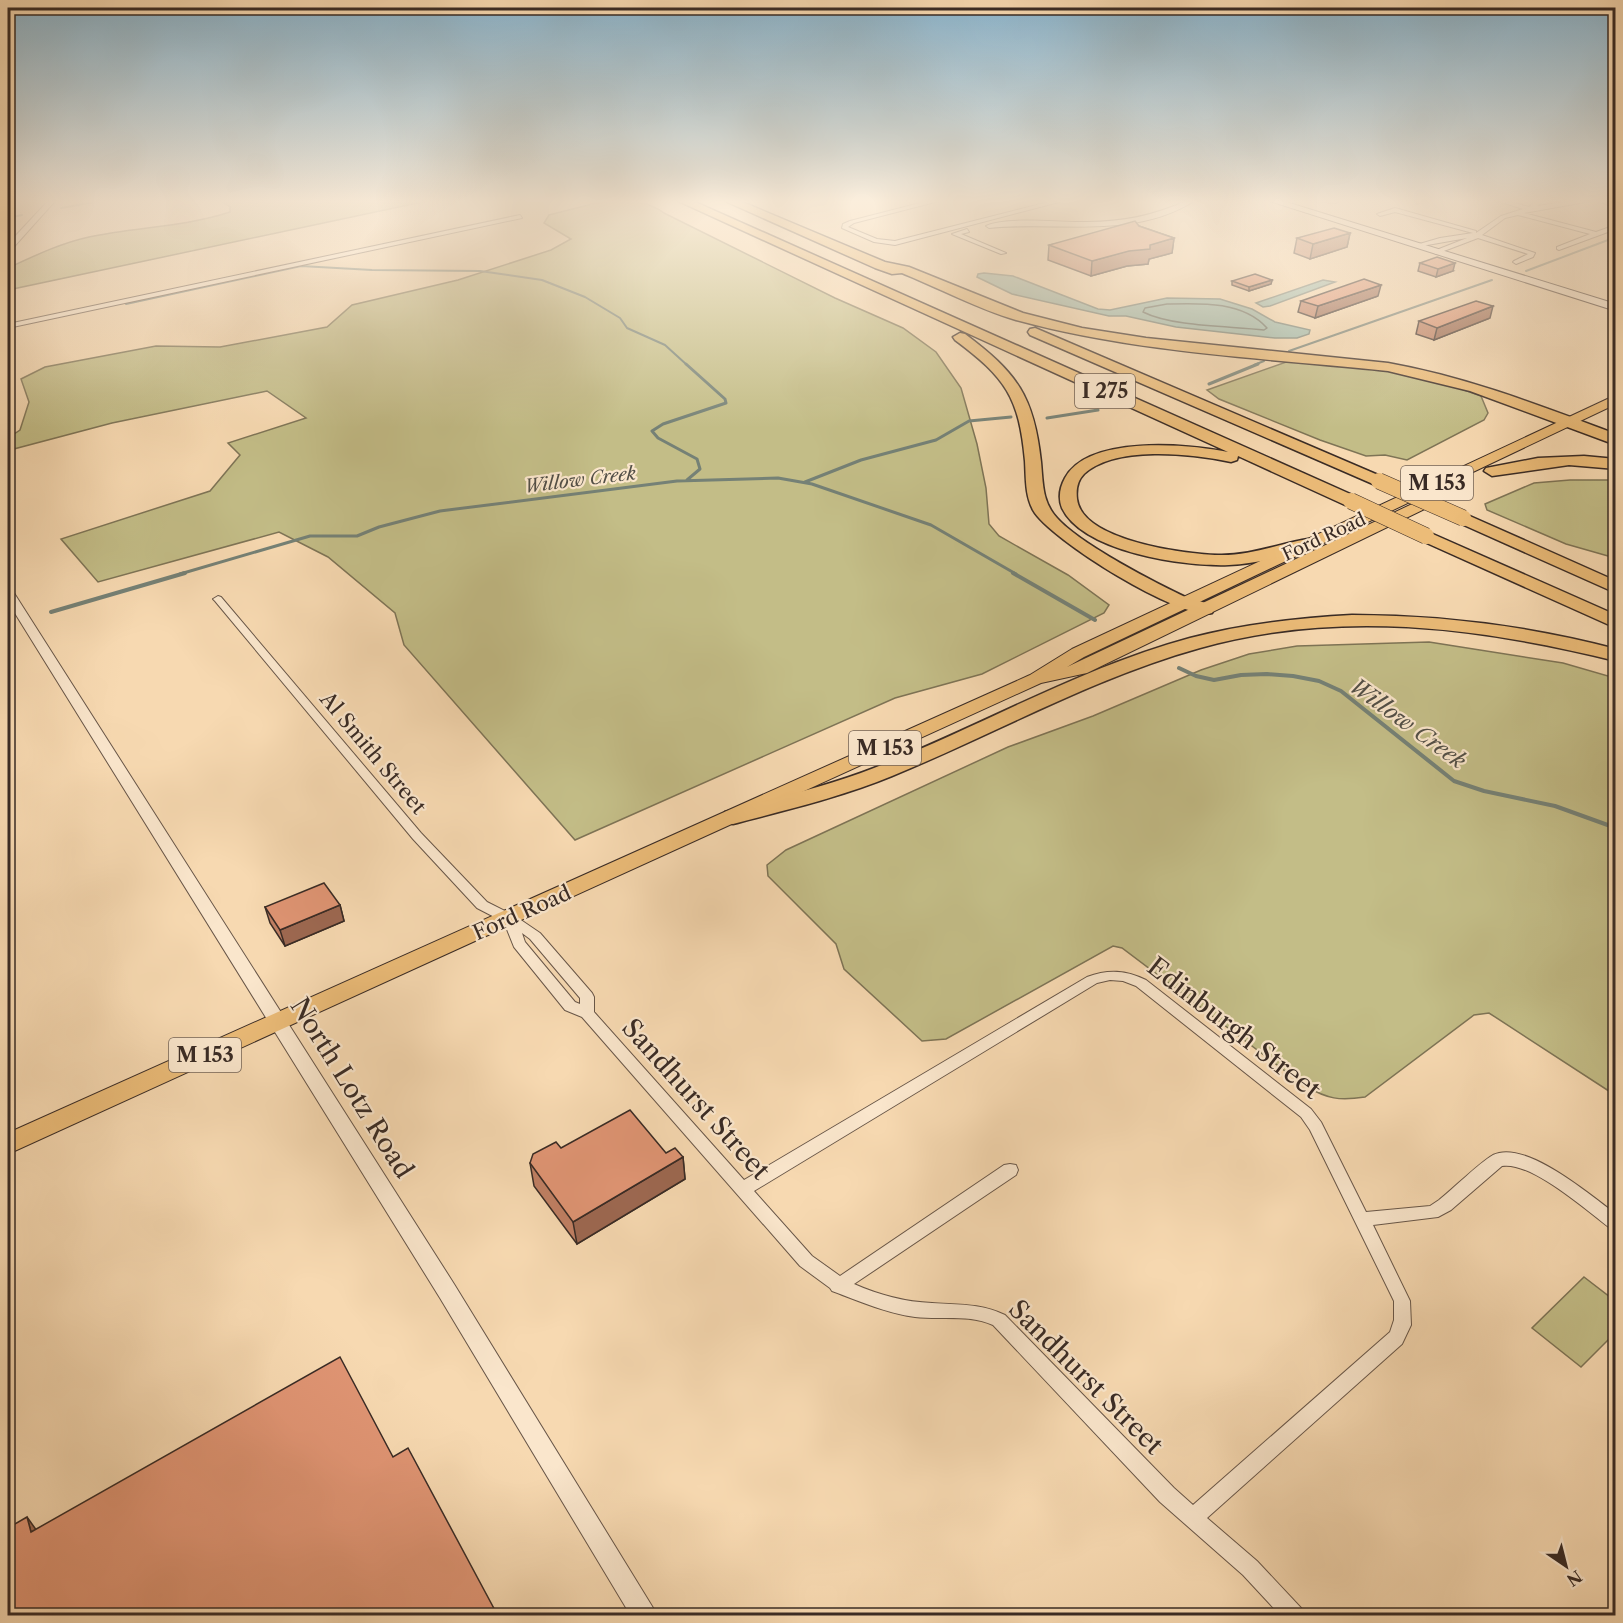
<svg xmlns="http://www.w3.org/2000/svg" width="1623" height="1623" font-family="'Libre Caslon Text',serif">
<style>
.green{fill:#c3bd87;stroke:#7e7456;stroke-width:1.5}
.water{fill:#9dbaac;stroke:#758176;stroke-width:1.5}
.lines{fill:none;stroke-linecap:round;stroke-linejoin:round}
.shore{stroke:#6b7268;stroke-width:1.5}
.stream-far2{stroke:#758176;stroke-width:2}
.stream-far1{stroke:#758176;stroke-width:3}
.stream{stroke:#758176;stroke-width:4}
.minor-casing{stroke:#685648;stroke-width:2}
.tertiary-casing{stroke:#685648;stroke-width:2}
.secondary-casing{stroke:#392b25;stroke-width:2}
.primary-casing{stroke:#392b25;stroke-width:2}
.motorway-casing{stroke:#392b25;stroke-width:3}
.minor{fill:#fae6cc;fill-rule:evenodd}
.tertiary{fill:#fae6cc;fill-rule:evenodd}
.secondary{fill:#fae6cc;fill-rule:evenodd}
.primary{fill:#ecbc78;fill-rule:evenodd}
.motorway{fill:#ecbc78;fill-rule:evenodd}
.motorway-bridge-casing{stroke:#392b25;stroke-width:17;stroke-linecap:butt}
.motorway-bridge{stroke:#ecbc78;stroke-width:16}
.wall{fill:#c18064;stroke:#392b25;stroke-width:1.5}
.shaded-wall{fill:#9d6851;stroke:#392b25;stroke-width:1.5}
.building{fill:#e09574;stroke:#392b25;stroke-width:1.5}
.labels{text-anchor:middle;stroke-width:4.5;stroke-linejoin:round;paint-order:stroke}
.far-water-label{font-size:18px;font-style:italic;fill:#524f47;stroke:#fae6cc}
.far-street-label{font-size:18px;fill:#392b25;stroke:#fae6cc}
.shield{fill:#fae6cc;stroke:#736357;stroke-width:1.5}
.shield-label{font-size:20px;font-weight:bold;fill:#392b25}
.street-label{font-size:21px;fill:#392b25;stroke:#fae6cc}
.water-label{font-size:22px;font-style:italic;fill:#524f47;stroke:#fae6cc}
.near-street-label{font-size:26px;fill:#392b25;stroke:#fae6cc}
</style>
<rect width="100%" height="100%" fill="#f7d9b1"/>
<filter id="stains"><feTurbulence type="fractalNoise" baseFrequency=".00333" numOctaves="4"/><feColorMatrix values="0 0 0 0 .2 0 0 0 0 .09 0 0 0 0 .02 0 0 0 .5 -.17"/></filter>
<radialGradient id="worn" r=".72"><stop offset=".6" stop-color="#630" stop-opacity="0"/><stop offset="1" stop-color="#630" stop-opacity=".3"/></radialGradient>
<path class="green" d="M 221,201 L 427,201 L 8,290 L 8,268 C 34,256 61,243 89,237 C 136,227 184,227 230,212 L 230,207 Z
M 604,201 C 627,201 645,199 664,213 L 835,298 L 903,328 L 936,352 L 961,388 L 977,444 L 986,488 L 989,524 L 999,536 L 1068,575 L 1109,605 L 1104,613 L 982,674 L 895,698 L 575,840 L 404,645 L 395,613 L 328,557 L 279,532 L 98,582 L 61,539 L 210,491 L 240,455 L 228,443 L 306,418 L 267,391 L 112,423 L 10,450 L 8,438 L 20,430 L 29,402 L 21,379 L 45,367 L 156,346 L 220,347 L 327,327 L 352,305 L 458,280 L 551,250 L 571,239 L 544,223 L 549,215 Z
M 1289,361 L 1395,371 L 1450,385 L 1481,396 L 1488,413 L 1484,420 L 1407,460 L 1385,455 L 1366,456 L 1320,440 L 1219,399 L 1207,390 Z
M 1570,480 L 1615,480 L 1615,558 L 1566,544 L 1487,510 L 1485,504 L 1534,483 Z
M 1429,642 L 1563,663 L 1615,678 L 1615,1095 L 1489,1013 L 1474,1015 L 1365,1097 C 1339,1101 1328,1099 1305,1086 L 1122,948 L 1113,946 L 946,1039 L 922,1041 L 844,969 L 836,944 L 768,876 L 767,865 L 786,850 L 1008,747 L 1093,716 L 1201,670 L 1249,654 L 1297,646 Z
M 1584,1277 L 1615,1301 L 1616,1332 L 1581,1367 L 1532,1328 Z"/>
<path class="water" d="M 984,273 L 1013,276 L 1098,309 L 1110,310 L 1167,298 L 1220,299 L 1252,309 L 1275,322 L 1310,330 L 1309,334 L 1297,338 L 1275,338 L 1176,327 L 1126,316 L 1109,316 L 1012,294 L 977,277 L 978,274 Z
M 1323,280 L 1335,282 L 1270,306 L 1263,307 L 1256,303 Z"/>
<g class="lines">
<path class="shore" d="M 1167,304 C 1201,303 1243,301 1267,328 L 1264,330 C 1230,326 1173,327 1143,312 L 1145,308 Z"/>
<path class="stream-far2" d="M 61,208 L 100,201
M 8,218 L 22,215
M 1526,271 L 1616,237
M 126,304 L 301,266 L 372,270 L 480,271 L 542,280 L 585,297 L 620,318 L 627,328 L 665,345 L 687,365
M 1289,351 L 1492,280
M 1254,365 L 1264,361"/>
<path class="stream-far1" d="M 686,364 L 725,399 L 726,403 L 663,424 L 652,431 L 658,438 L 697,459 L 700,469 L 687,480
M 1209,384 L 1258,364
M 1047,418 L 1098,410
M 805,482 L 861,460 L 936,440 L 969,421 L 1011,417
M 180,574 L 310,536 L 357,536 L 379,527 L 440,511 L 677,481 L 778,478 L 812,484 L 931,525 L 1016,574"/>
<path class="stream" d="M 1013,573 L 1095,620
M 51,612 L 185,573
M 1179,668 L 1196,676 L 1214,680 L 1241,675 L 1267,674 L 1293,676 L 1319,681 L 1341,691 L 1454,781 L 1484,791 L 1555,806 L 1616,828"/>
<defs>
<path id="minor" d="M 928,201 L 939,201 L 854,223 L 848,227 L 877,239 L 895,241 L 1052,201 L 1063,201 L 895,245 L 874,242 L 842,228 L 843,224 L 850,221 Z
M 1186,201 L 1194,201 C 1133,240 1056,221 989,228 L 986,226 C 1006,216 1063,223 1087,222 C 1122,222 1153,216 1186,201 Z
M 1314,201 L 1339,201 L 1336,203 Z
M 1415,201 L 1421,201 L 1417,204 Z
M 1498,201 L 1508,201 L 1529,207 L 1536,201 L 1543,201 L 1537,206 L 1573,201 L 1591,201 L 1524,213 L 1596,232 L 1616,225 L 1616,229 L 1559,250 L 1557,249 L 1557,247 L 1590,234 L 1518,215 L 1505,218 L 1482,235 L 1535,253 L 1533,257 L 1516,264 L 1513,262 L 1514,261 L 1528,254 L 1478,238 L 1436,254 L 1433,252 L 1434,251 L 1467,238 L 1416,247 L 1416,245 L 1440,238 L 1473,233 L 1395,212 L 1380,216 L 1377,214 L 1395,208 L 1476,231 L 1476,233 L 1501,216 L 1523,209 Z
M 1599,201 L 1616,203 L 1616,207 L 1600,202 Z
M 520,215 L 522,218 L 8,328 L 8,324 Z
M 967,229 L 969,232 L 961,234 L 1006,253 L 1001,254 L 952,234 Z
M 218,596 L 221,597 L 421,833 L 487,902 L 515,916 L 540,933 L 592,993 L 594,997 L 594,1012 L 744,1180 L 1087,977 C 1108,969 1126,970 1146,980 L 1311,1109 L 1321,1122 L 1366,1212 L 1430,1206 L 1439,1200 C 1453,1189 1479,1163 1493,1155 C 1525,1139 1590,1195 1616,1214 L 1616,1230 L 1610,1228 C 1586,1210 1531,1161 1502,1166 L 1451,1210 L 1438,1217 L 1373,1225 L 1410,1301 L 1411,1325 L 1402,1344 L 1207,1518 L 1257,1561 L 1302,1609 L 1305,1616 L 1281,1616 L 1243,1575 L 1160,1502 L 993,1325 C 969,1314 941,1320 915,1317 C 886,1313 859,1301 832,1291 L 830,1288 L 800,1266 L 582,1017 L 565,1010 L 514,947 L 504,922 L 477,908 L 413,839 L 215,601 L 213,599 ZM 522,933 L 530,939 L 580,998 L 580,1004 L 575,1002 L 525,942 ZM 1110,980 L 1123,981 L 1136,986 L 1301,1117 L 1310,1130 L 1394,1301 L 1394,1320 L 1390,1332 L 1193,1505 L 1174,1488 L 1005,1315 C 980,1303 958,1305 932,1303 C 905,1302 879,1295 854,1284 L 1016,1175 L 1018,1170 L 1016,1165 L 1010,1164 L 1004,1165 L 840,1276 L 812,1256 L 754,1191 L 1097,983 Z"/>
<path id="tertiary" d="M 48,201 L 55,201 L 11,250 L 8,250 L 8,244 Z
M 8,589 L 14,593 L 454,1284 L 658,1616 L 631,1616 L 440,1298 L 8,602 Z"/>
<path id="secondary" d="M 1269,201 L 1283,201 L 1616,304 L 1616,311 Z"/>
<path id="primary" d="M 1616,395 L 1616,404 L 1084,657 L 1067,667 L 1427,497 L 1437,497 L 1439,500 L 1437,503 L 1087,673 L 1041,683 L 8,1154 L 8,1133 L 1030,675 L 1072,649 Z"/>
<path id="motorway" d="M 678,201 L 693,201 L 1357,497 L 1359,501 L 1357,505 L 1345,505 L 1238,456 L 1237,460 L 1231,462 C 1192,454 1116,445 1084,474 C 1077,481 1076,490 1077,499 C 1082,541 1185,554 1218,555 C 1249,556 1278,544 1308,539 L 1314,540 L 1317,544 L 1314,548 C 1287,555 1258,564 1229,565 C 1185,567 1083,552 1062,508 C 1058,498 1060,487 1065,478 C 1088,435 1188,444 1228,452 Z
M 725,201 L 740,201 L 885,262 L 909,267 L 1023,313 L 1082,328 L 1146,338 L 1388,363 C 1467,377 1541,406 1616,434 L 1616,445 L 1470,391 L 1388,371 C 1264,358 1137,353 1016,320 C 978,309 939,288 902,273 L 892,274 L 875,268 Z
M 1035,328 L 1385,478 L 1387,481 L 1379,486 L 1373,484 L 1030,335 L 1028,332 L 1030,329 Z
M 960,333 L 965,334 C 1017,373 1034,396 1041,462 C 1043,483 1042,502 1057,518 C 1080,544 1157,584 1190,599 C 1198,602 1209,601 1214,609 L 1212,613 C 1181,621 1049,539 1033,510 C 1025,495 1026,478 1025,461 C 1019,397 1006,378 955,340 L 953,337 Z
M 1584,456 L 1616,459 L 1616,469 L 1569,465 L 1492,476 L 1484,471 L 1486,468 L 1538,458 Z
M 1463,513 L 1616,581 L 1616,593 L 1457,522 L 1455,518 L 1457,514 Z
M 1426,531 L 1616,615 L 1616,628 L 1420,540 L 1417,536 L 1420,532 Z
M 1352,615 C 1442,615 1528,626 1616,649 L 1616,661 C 1479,627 1338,609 1200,648 C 1092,678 995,734 892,776 C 841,797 786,810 733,824 L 725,822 L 722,817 L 725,812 C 775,798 825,787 874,768 C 980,727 1079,668 1190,638 C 1243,624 1297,618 1352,615 Z"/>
</defs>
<use href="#minor" class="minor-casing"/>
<use href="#tertiary" class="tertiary-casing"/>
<use href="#secondary" class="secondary-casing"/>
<use href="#primary" class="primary-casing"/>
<use href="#motorway" class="motorway-casing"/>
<use href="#minor" class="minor"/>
<use href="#tertiary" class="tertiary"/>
<use href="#secondary" class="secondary"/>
<use href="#primary" class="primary"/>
<use href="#motorway" class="motorway"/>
<defs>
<path id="motorway-bridge" d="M 1379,481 L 1463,518
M 1351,501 L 1426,536"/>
</defs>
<use href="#motorway-bridge" class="motorway-bridge-casing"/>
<use href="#motorway-bridge" class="motorway-bridge"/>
</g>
<path class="wall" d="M 1139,226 L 1174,238 L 1172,253 L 1149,259 L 1148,264 L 1127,266 L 1091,276 L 1048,260 L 1049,245 Z
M 1350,233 L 1347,247 L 1310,259 L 1294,253 L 1297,238 Z
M 1420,263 L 1453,271 L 1436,277 L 1418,271 Z
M 1272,280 L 1271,284 L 1249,291 L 1232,285 L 1232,281 Z
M 1378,296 L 1315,318 L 1298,312 L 1301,301 Z
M 1490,318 L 1434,340 L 1416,334 L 1419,321 Z
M 340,905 L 344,921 L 285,946 L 270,923 L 265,907 Z
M 561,1148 L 666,1153 L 683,1157 L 685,1179 L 577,1244 L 534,1186 L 530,1163 Z"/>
<path class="shaded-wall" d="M 1350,233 L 1347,247 L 1310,259 L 1313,244 Z
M 1174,238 L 1172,253 L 1149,259 L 1148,264 L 1127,266 L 1091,276 L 1092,261 Z
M 1455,263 L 1453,271 L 1436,277 L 1438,269 Z
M 1272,280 L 1271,284 L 1249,291 L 1249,287 Z
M 1381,285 L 1378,296 L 1315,318 L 1318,306 Z
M 1493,306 L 1490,318 L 1434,340 L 1437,328 Z
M 340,905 L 344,921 L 285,946 L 280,930 Z
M 683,1157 L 685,1179 L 577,1244 L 573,1222 Z
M 27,1517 L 42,1538 L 31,1532 Z"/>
<path class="building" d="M 1135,221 L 1139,226 L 1174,238 L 1150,245 L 1150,249 L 1129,251 L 1092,261 L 1049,245 Z
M 1334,228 L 1350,233 L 1313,244 L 1297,238 Z
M 1437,257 L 1455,263 L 1438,269 L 1420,263 Z
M 1255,274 L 1272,280 L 1249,287 L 1232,281 Z
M 1364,279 L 1381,285 L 1318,306 L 1301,301 Z
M 1476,301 L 1493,306 L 1437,328 L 1419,321 Z
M 324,883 L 340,905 L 280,930 L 265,907 Z
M 630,1110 L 666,1153 L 675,1148 L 683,1157 L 573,1222 L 530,1163 L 533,1154 L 556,1142 L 561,1148 Z
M 340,1357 L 393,1457 L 408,1448 L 498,1616 L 8,1616 L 8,1528 L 27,1517 L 31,1532 Z"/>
<linearGradient id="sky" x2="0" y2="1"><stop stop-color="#8ab6d0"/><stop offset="0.47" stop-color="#fbeedc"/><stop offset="1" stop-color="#fbeedc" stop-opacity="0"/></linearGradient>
<rect width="1623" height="428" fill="url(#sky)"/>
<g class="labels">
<g class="far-water-label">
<text transform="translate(580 480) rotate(-7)" y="6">Willow Creek</text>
</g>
<g class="far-street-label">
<text transform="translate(1324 537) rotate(-25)" y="6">Ford Road</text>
</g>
<g class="shield">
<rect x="1075" y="374" width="60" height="34" rx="4.5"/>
<rect x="1401" y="466" width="72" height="34" rx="4.5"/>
<rect x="849" y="731" width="72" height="34" rx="4.5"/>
<rect x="169" y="1038" width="72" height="34" rx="4.5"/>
</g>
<g class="shield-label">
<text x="1105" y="398">I 275</text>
<text x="1437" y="490">M 153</text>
<text x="885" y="755">M 153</text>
<text x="205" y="1062">M 153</text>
</g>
<g class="street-label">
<text transform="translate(373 753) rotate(50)" y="7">Al Smith Street</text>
<text transform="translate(522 913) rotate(-24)" y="7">Ford Road</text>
</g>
<g class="water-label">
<text transform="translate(1408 723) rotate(36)" y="8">Willow Creek</text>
</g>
<g class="near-street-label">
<text transform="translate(1234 1028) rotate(38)" y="9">Edinburgh Street</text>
<text transform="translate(352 1088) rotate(58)" y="9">North Lotz Road</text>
<text transform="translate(696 1099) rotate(48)" y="9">Sandhurst Street</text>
<text transform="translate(1086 1377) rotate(45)" y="9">Sandhurst Street</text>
</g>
</g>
<rect width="1623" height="1623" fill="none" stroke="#f7d9b1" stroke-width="30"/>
<rect x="9" y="9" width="1605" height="1605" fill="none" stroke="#392b25" stroke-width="3"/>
<rect x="15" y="15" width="1593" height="1593" fill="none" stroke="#392b25" stroke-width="1.5"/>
<g transform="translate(1566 1566) rotate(145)" stroke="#fae6cc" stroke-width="4.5" paint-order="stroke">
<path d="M0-4.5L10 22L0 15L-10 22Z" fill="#392b25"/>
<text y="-9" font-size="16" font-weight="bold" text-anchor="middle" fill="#392b25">N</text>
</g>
<rect width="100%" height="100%" filter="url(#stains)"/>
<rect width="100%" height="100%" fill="url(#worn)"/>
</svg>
